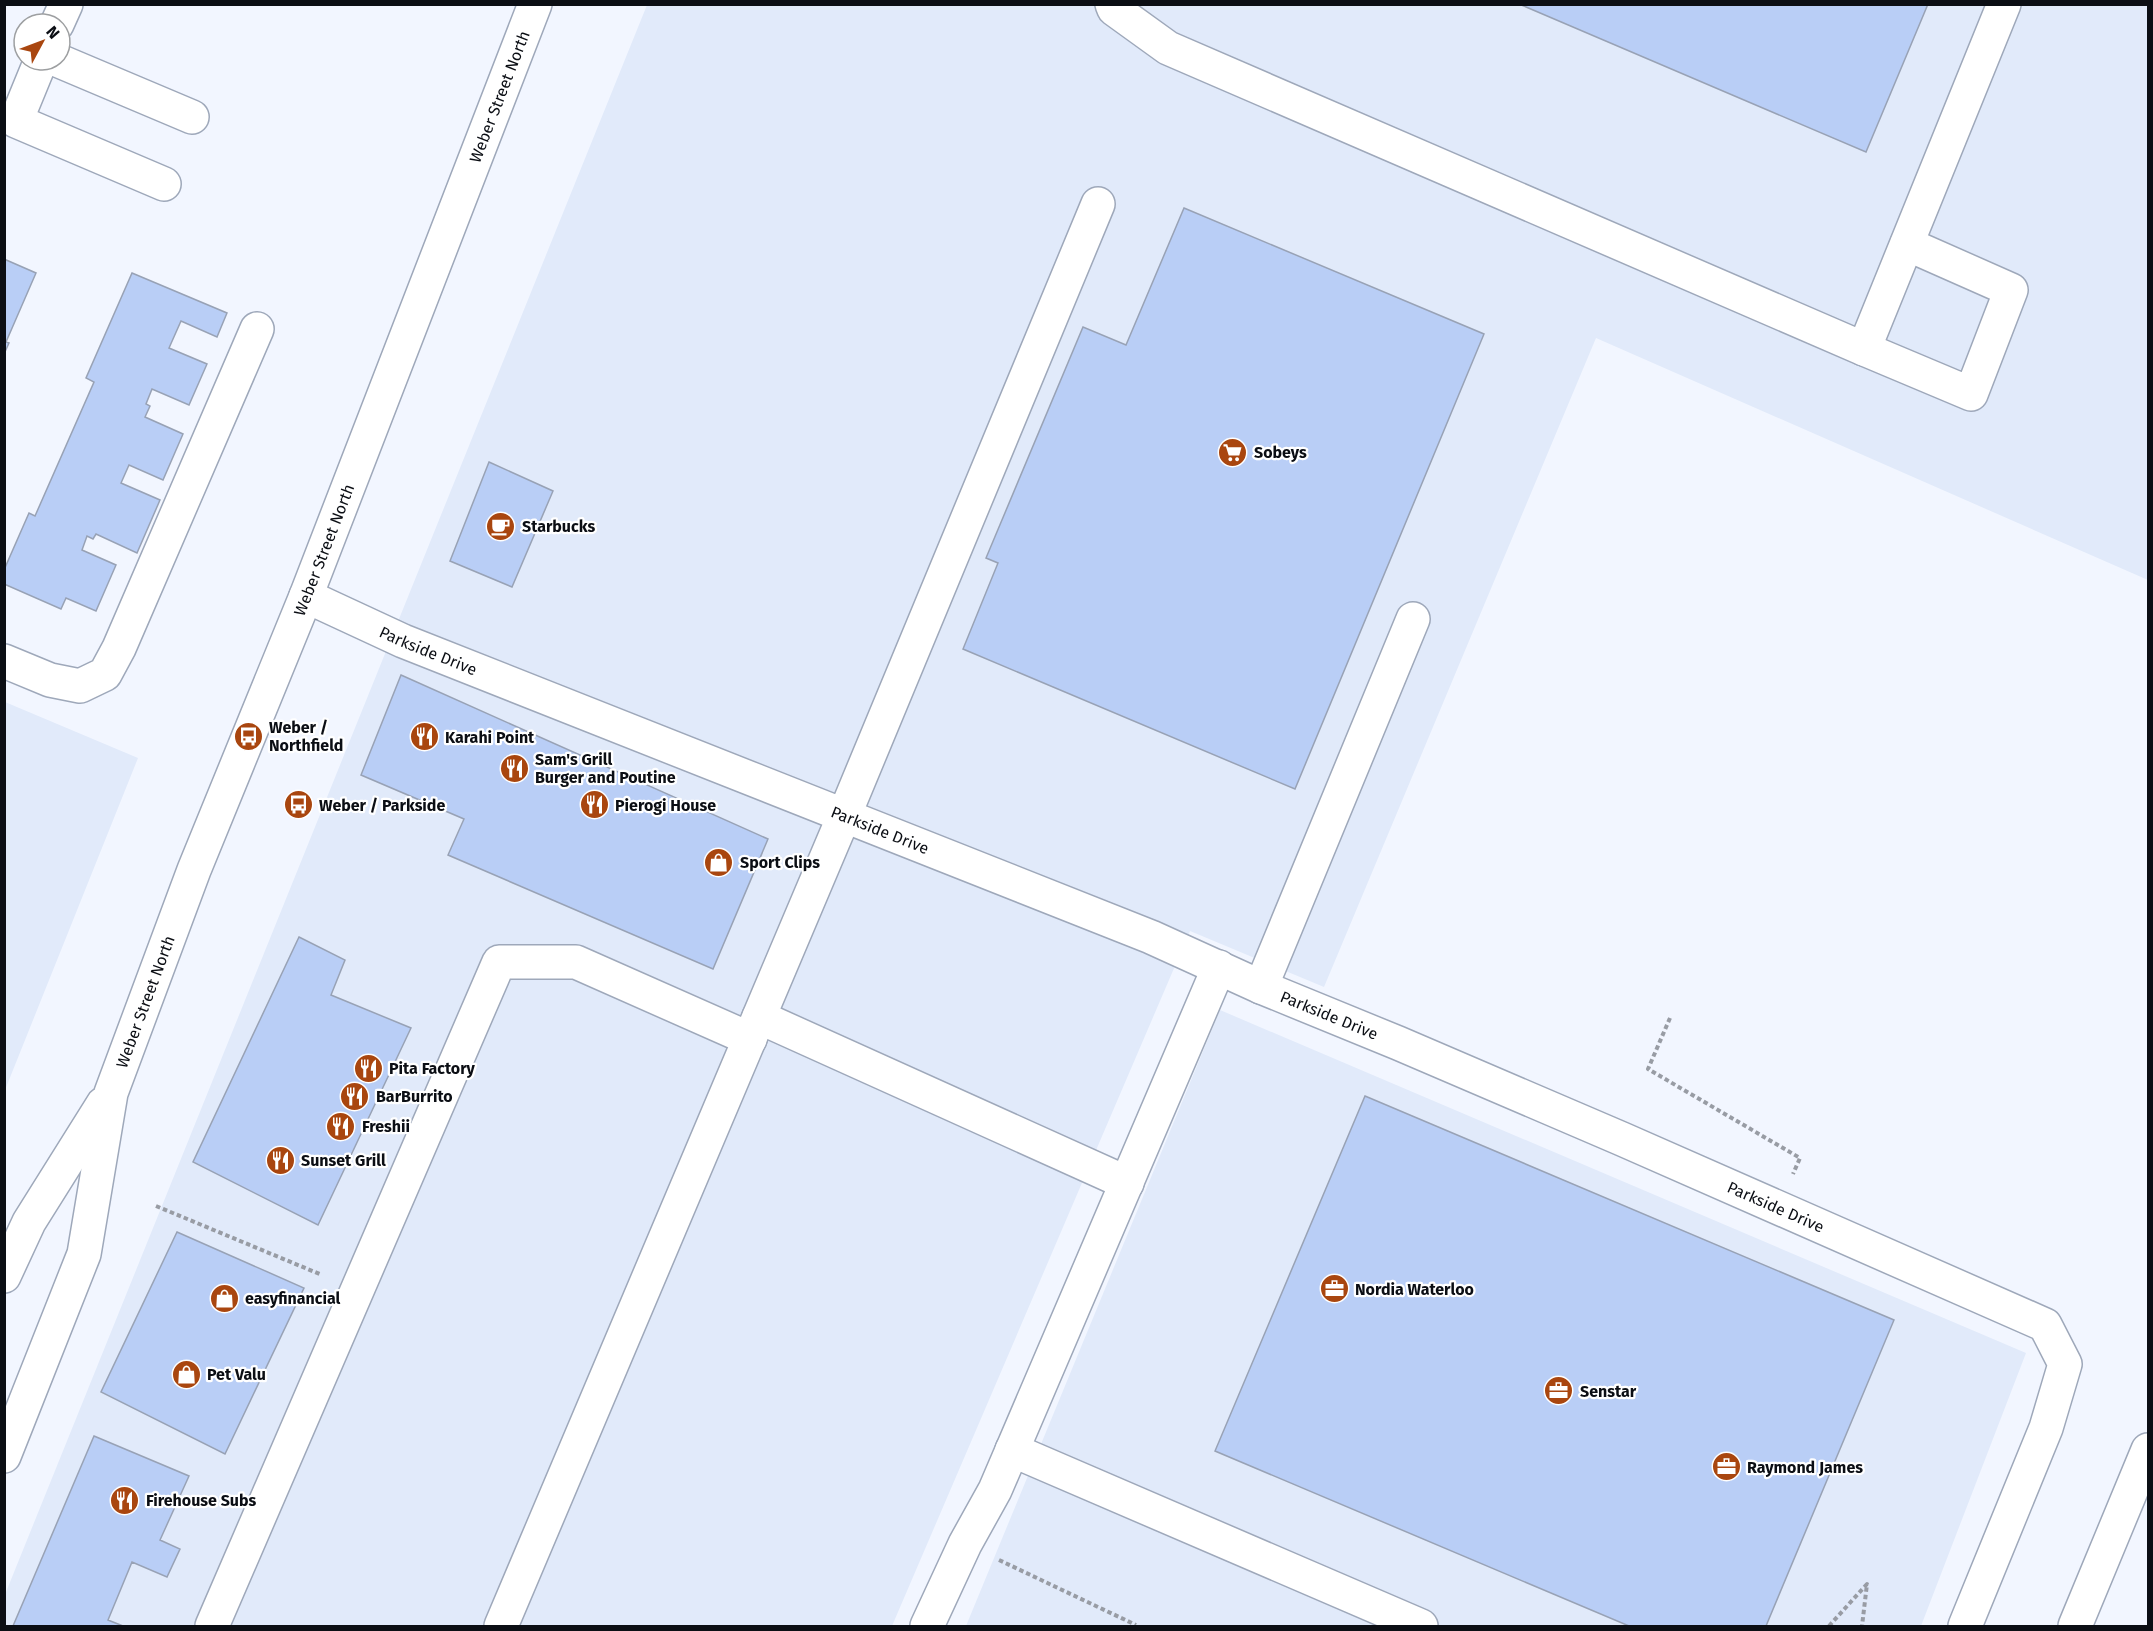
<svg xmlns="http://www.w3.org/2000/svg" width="2153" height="1631" font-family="'Fira Sans',sans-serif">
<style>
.built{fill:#e1eafa}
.building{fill:#b9cef6;stroke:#98a2b5;stroke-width:1.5}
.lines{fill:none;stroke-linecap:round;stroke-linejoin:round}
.minor-casing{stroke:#9ea8ba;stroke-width:36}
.major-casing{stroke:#9ea8ba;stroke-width:36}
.path{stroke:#989ca4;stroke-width:4;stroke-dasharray:4.5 3;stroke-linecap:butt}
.minor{stroke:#fff;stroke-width:33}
.major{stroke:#fff;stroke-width:33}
.labels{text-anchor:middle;stroke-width:4.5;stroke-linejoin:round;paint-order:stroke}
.street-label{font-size:16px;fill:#0b0e14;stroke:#fff}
.poi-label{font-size:16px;font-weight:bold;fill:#0b0e14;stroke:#fff;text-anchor:start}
</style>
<rect width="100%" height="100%" fill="#f2f6ff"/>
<path class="built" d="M 647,5 L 2148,5 L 2148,580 L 1596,338 L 1324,987 L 1190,931 L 892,1626 L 5,1626 L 4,1597 Z
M 5,702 L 138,758 L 5,1090 Z
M 1220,1010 L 2026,1353 L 1921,1626 L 966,1626 Z"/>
<path class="building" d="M 1519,4 L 1928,4 L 1866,152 Z
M 1184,208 L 1484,334 L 1295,789 L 963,649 L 998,563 L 986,558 L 1083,327 L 1126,345 Z
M 4,259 L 36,273 L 6,342 L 9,343 L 4,354 Z
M 132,273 L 227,313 L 217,337 L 181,321 L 169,348 L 207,364 L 189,405 L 152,389 L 146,404 L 150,406 L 145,417 L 183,434 L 163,480 L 129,465 L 121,483 L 160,500 L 137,553 L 96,534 L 93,539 L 87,536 L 82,550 L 116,565 L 96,611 L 66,598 L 61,609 L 4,584 L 4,570 L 29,513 L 35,516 L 94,382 L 86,378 Z
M 489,462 L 553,491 L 512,587 L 450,561 Z
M 401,675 L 768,839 L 713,969 L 448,855 L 464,819 L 361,775 Z
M 299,937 L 345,960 L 331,995 L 411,1028 L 318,1225 L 193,1162 Z
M 1365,1096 L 1894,1320 L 1766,1626 L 1629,1626 L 1215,1451 Z
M 177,1232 L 304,1288 L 225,1454 L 101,1392 Z
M 94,1436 L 189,1476 L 160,1540 L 180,1549 L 167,1577 L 132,1562 L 108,1620 L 123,1626 L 13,1626 Z"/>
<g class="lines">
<defs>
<g id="minor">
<path d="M 1112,4 L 1114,9 L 1168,48 L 1864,349 L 2004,4"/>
<path d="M 57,24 L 66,4"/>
<path d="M 41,60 L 16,121 L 164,184"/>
<path d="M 57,60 L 192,117"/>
<path d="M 1864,349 L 1971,394 L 2011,290 L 1907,244"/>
<path id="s1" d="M 306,596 L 403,641 L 1151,937 L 1261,987 L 1398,1043 L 1622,1139 L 2045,1325 L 2065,1364 L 2046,1428 L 1965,1626"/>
<path d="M 4,661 L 50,680 L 80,686 L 105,674 L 119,648 L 257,329"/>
<path d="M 1261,987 L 1413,619"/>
<path d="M 759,1017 L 1127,1183"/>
<path d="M 1012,1450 L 1421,1626"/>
<path d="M 212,1626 L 499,962 L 576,962 L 750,1039"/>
<path d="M 501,1626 L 844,816 L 1098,204"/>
<path d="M 927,1626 L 965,1544 L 995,1490 L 1219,967"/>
<path d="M 2075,1626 L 2148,1450"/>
</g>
<g id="major">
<path d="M 4,1276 L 29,1222 L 103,1104"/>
<path id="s2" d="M 4,1456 L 84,1254 L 111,1093 L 194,870 L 306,596 L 535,4"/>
</g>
</defs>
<use href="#minor" class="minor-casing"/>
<use href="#major" class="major-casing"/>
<path class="path" d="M 1670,1018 L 1648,1069 L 1800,1158 L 1793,1174
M 156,1206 L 322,1275
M 999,1560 L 1136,1625
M 1829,1626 L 1867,1584 L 1862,1626"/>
<use href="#minor" class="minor"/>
<use href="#major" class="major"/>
</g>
<defs>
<symbol id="supermarket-disc" viewBox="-11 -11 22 22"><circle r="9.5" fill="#a9460f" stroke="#fff"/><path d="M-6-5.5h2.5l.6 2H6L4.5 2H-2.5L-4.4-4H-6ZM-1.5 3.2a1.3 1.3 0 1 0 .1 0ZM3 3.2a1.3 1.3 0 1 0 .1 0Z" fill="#fff"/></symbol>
<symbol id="cafe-disc" viewBox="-11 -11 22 22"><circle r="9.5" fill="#a9460f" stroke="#fff"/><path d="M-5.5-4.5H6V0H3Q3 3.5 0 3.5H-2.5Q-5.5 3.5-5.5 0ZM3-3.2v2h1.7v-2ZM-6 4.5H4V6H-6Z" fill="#fff"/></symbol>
<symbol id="bus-disc" viewBox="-11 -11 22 22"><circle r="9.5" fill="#a9460f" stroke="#fff"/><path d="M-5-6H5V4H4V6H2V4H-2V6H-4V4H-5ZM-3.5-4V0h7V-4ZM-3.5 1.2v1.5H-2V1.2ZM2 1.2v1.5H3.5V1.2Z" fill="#fff"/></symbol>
<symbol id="restaurant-disc" viewBox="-11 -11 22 22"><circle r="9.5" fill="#a9460f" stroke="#fff"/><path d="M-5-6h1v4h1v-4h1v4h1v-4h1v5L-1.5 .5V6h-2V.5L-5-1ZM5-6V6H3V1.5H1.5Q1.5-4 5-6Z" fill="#fff"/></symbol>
<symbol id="shop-disc" viewBox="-11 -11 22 22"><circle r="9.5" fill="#a9460f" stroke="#fff"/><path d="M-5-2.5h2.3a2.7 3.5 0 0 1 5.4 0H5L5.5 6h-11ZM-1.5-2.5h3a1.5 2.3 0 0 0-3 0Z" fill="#fff"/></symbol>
<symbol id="office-disc" viewBox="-11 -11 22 22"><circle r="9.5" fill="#a9460f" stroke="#fff"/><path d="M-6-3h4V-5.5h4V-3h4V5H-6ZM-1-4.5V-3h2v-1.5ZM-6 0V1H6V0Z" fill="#fff"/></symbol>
</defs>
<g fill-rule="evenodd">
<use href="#supermarket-disc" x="1216" y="436" width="33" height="33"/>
<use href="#cafe-disc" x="484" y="510" width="33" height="33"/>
<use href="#bus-disc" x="232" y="720" width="33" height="33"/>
<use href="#restaurant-disc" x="408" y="720" width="33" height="33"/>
<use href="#restaurant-disc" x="498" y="752" width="33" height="33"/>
<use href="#bus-disc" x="282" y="788" width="33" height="33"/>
<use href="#restaurant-disc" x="578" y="788" width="33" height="33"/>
<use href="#shop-disc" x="702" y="846" width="33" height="33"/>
<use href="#restaurant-disc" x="352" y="1052" width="33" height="33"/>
<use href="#restaurant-disc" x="338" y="1080" width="33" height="33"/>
<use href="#restaurant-disc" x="324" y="1110" width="33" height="33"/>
<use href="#restaurant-disc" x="264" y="1144" width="33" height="33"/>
<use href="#office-disc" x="1318" y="1272" width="33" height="33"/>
<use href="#shop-disc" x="208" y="1282" width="33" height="33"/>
<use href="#shop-disc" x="170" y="1358" width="33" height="33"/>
<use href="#office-disc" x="1542" y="1374" width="33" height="33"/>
<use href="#office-disc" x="1710" y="1450" width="33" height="33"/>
<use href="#restaurant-disc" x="108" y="1484" width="33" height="33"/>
</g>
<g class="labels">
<g class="street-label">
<text dy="6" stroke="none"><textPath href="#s2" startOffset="1450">Weber Street North</textPath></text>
<text dy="6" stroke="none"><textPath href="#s2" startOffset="964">Weber Street North</textPath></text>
<text dy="6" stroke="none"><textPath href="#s1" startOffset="134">Parkside Drive</textPath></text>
<text dy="6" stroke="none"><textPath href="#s1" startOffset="620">Parkside Drive</textPath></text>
<text dy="6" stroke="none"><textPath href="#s2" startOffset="478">Weber Street North</textPath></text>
<text dy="6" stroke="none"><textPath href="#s1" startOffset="1106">Parkside Drive</textPath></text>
<text dy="6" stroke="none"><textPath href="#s1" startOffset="1592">Parkside Drive</textPath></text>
</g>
<g class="poi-label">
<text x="1254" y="458">Sobeys</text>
<text x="522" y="532">Starbucks</text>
<text x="269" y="733">Weber /<tspan x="269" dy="18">Northfield</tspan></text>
<text x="445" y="743">Karahi Point</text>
<text x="535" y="765">Sam's Grill<tspan x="535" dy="18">Burger and Poutine</tspan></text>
<text x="319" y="811">Weber / Parkside</text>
<text x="615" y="811">Pierogi House</text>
<text x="740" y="868">Sport Clips</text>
<text x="389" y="1074">Pita Factory</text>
<text x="376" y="1102">BarBurrito</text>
<text x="362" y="1132">Freshii</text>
<text x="301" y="1166">Sunset Grill</text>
<text x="1355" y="1295">Nordia Waterloo</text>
<text x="245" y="1304">easyfinancial</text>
<text x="207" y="1380">Pet Valu</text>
<text x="1580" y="1397">Senstar</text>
<text x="1747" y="1473">Raymond James</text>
<text x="146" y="1506">Firehouse Subs</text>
</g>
</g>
<rect width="2153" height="1631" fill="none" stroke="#0b0e14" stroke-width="12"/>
<g transform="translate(42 42) rotate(49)"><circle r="28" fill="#ffffff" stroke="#9d9fa1" stroke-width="1.5"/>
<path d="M0-4.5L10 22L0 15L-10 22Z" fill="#a9460f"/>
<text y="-9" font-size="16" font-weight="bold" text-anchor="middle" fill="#0b0e14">N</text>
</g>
</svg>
